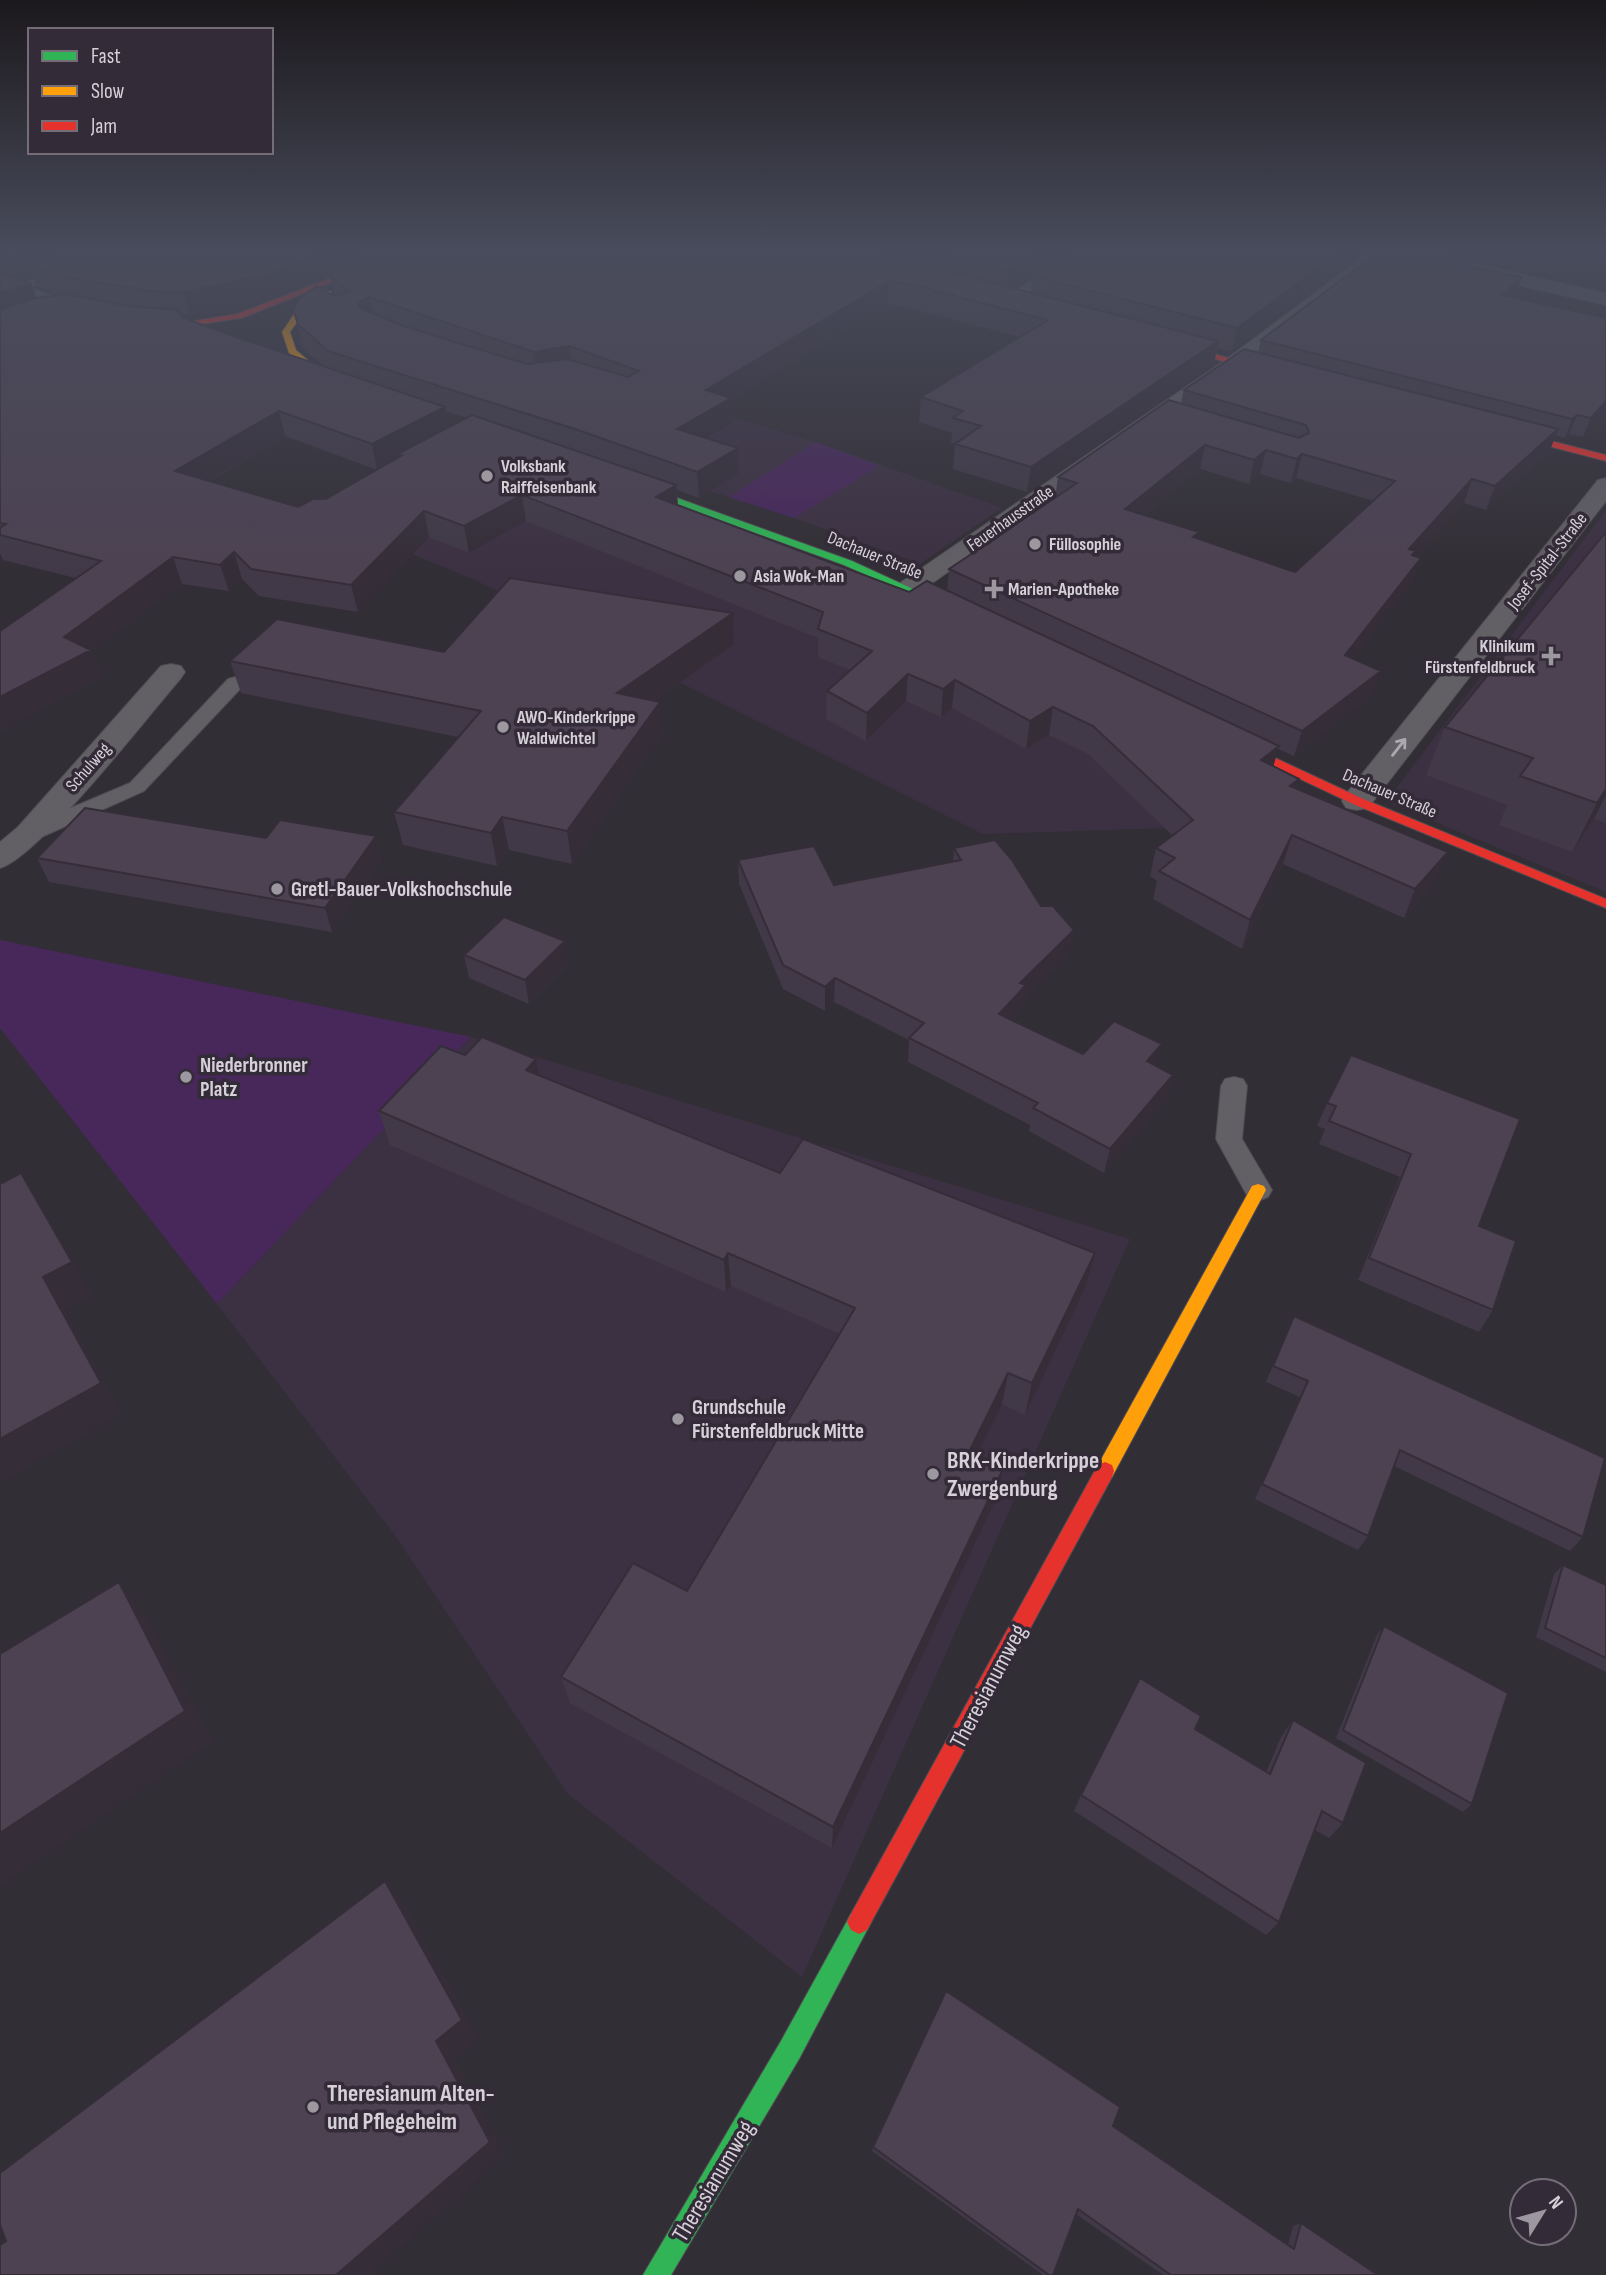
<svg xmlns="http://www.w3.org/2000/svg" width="1606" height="2275" font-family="'Sofia Sans Condensed',sans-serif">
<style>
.built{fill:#3c3142}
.green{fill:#48285b}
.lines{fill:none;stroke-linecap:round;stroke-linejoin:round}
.lane-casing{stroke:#4f4b52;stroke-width:2}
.street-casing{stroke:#4f4b52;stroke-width:2}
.fast-casing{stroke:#4f4b52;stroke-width:2}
.slow-casing{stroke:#4f4b52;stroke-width:2}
.jam-casing{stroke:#4f4b52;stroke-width:2}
.lane{fill:#626065;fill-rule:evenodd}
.street{fill:#626065;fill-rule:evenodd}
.fast{fill:#30b455;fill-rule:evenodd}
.slow{fill:#ff9f0a;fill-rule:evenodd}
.jam{fill:#e5322d;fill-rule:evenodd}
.wall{fill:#413947;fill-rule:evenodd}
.shaded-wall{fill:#352e39}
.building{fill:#4c4252;stroke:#352e39;stroke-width:2;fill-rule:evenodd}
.oneway{stroke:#ada9b0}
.poi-dot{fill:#9d98a0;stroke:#332b38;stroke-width:2.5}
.labels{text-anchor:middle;stroke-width:7;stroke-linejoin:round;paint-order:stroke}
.far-poi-label{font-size:18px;font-weight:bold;fill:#d6d1d9;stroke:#332b38;text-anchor:start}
.far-street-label{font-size:18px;fill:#d6d1d9;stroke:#332b38}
.poi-label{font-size:21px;font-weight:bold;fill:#d6d1d9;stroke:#332b38;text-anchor:start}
.near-poi-label{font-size:24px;font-weight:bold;fill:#d6d1d9;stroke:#332b38;text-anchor:start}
.near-street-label{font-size:24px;fill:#d6d1d9;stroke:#332b38}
</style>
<rect width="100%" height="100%" fill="#322e35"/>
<path class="built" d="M 310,318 L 627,386 L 816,442 L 1002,508 L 920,564 L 794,518 L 339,373 L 306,353 L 297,341 Z
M 466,447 L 1260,825 L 983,834 L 475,580 L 343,526 Z
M 1606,510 L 1606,892 L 1386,802 Z
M 471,1037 L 1130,1239 L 802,1977 L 568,1794 L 394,1534 L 217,1304 Z"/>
<path class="green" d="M 816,442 L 879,466 L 794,518 L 729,497 Z
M 0,940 L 471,1037 L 217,1304 L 0,1028 Z"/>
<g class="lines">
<defs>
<path id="lane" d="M 110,250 L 128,250 L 19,291 L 8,288 Z
M 235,677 L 245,683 L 242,687 L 144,791 L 37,839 L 21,839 L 18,834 L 21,829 L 130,783 L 228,679 Z
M 1234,1077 L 1243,1079 L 1247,1086 L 1242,1139 L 1272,1190 L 1268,1197 L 1258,1201 L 1248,1197 L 1216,1139 L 1221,1086 L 1225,1079 Z"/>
<path id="street" d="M 1084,250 L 1106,250 L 1015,305 L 1008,307 L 998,301 Z
M 1372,250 L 1393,250 L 1242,366 L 918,593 L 900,593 L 896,588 L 900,583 L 1228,358 Z
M 1471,263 L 1606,293 L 1606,305 L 1465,273 L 1462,269 Z
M 0,277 L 80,305 L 83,309 L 73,315 L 0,289 Z
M 1606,478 L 1606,501 L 1368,808 L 1357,810 L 1346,808 L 1342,801 L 1346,794 L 1598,480 Z
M 171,664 L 181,666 L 185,672 L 181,678 C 149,715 38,858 0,868 L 0,842 L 18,827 L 161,666 Z"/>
<path id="fast" d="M 627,482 L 633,482 L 852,561 L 963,612 L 954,614 L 844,565 L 627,486 Z
M 859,1910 L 867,1914 L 871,1922 L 867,1930 L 799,2059 L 671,2275 L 643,2275 L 781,2041 L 851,1914 Z"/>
<path id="slow" d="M 325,290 L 332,292 L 300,318 L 290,332 L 296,350 L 332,381 L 332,385 L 329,386 L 289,353 L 282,332 L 294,314 Z
M 1258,1184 L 1264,1186 L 1266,1190 L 1112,1477 L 1105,1480 L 1098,1477 L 1096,1471 L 1098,1465 L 1252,1186 Z"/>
<path id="jam" d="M 403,250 L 413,250 L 242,318 L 188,326 L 146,324 L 142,322 L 146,320 L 188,322 L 237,314 Z
M 1163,341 L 1169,341 L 1281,373 L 1274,375 L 1163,345 Z
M 1501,428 L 1606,455 L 1606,461 L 1498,433 L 1498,429 Z
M 1228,736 L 1361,798 L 1606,899 L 1606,908 L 1353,804 L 1224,743 L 1222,740 Z
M 1105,1462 L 1112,1465 L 1114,1471 L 1112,1477 L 867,1930 L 859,1934 L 851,1930 L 847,1922 L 851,1914 L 1098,1465 Z"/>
</defs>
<use href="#lane" class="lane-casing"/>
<use href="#street" class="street-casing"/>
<use href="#fast" class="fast-casing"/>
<use href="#slow" class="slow-casing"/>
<use href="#jam" class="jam-casing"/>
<use href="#lane" class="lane"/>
<use href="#street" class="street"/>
<use href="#fast" class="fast"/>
<use href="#slow" class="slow"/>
<use href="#jam" class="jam"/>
</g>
<path class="wall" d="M 0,250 L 1367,250 L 1232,351 L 1217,348 L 1214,365 L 1027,492 L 953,469 L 955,444 L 951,443 L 952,433 L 919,422 L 921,397 L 1020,337 L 916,310 L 888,304 L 731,400 L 732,423 L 707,438 L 739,473 L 699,498 L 677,490 L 678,506 L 909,592 L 947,591 L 949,569 L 1055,498 L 1058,477 L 1181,403 L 1184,390 L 1258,353 L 1261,340 L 1381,250 L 1494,250 L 1478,262 L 1467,260 L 1465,265 L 1516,295 L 1513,297 L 1606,411 L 1583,437 L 1569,434 L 1565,438 L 1555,435 L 1549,453 L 1486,510 L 1464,503 L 1416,557 L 1421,558 L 1412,583 L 1353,659 L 1372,696 L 1294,756 L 1278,749 L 1273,766 L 1297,788 L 1436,881 L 1404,918 L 1283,864 L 1242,949 L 1153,899 L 1157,881 L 1150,876 L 1156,848 L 1173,836 L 1088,754 L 1049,735 L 1026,749 L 952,708 L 941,717 L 906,701 L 866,741 L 826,719 L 827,691 L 850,670 L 818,657 L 818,638 L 526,521 L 469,553 L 429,537 L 358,612 L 259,596 L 242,579 L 229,591 L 182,584 L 92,652 L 102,677 L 0,732 L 0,631 L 75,578 L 3,560 L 0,553 ZM 333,272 L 330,276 L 335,296 L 293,309 L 303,348 L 324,366 L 230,335 L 184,318 L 181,315 L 190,315 L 268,299 ZM 33,276 L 37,287 L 60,295 L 36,298 L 31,283 L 22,280 ZM 1032,278 L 1031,293 L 1014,289 ZM 446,411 L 467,418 L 449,427 ZM 285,436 L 377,470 L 326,499 L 298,507 L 210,481 ZM 1200,469 L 1249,484 L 1260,474 L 1291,483 L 1296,478 L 1373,501 L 1295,572 L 1197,539 L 1144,515 Z
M 1606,532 L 1606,823 L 1594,819 L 1572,852 L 1499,825 L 1507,805 L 1426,775 L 1445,727 Z
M 733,613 L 734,644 L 655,701 L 663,734 L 572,864 L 509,850 L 497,866 L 403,845 L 394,812 L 458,737 L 241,693 L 230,661 L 444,652 Z
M 376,836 L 382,860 L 332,932 L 49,882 L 37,858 L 266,838 Z
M 954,848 L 1070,954 L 1023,1000 L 1022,1009 L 1012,1020 L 1083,1054 L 1162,1044 L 1156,1066 L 1173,1075 L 1167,1099 L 1104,1173 L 1029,1131 L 1030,1125 L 908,1062 L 909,1040 L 834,1002 L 825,1011 L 783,989 L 739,884 L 738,860 L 834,885 L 953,861 Z
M 464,955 L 568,965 L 529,1004 L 469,978 Z
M 465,1055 L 536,1059 L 539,1075 L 780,1173 L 1095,1253 L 1086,1286 L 1025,1415 L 1002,1404 L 976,1457 L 996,1499 L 832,1848 L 570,1703 L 561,1677 L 687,1591 L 840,1334 L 731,1286 L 726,1292 L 390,1145 L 379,1111 Z
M 1351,1055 L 1479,1226 L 1493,1310 L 1479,1332 L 1358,1280 L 1400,1177 L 1319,1144 L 1325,1129 L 1317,1126 L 1327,1103 Z
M 1294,1316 L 1583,1537 L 1570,1551 L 1394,1466 L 1368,1536 L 1358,1550 L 1255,1499 L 1300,1397 L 1266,1382 Z
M 1563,1565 L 1606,1585 L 1606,1672 L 1536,1637 L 1554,1574 Z
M 1384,1626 L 1472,1804 L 1463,1812 L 1336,1738 L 1377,1635 Z
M 1293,1720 L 1343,1823 L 1329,1838 L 1315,1830 L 1279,1922 L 1266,1935 L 1074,1811 L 1081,1795 L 1195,1729 L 1266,1772 L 1281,1737 Z
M 1113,2126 L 1288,2245 L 1293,2226 L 1301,2223 L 1378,2275 L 1163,2275 L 1076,2214 L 1053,2275 L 1043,2275 L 872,2151 L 873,2147 Z"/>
<path class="shaded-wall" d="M 33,250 L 102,250 L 29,264 L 33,276 L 19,281 L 11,258 Z
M 326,250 L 386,250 L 333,266 L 334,272 L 268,299 L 190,315 L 183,292 Z
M 1043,250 L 1078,250 L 1032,276 L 1032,278 L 1006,293 L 1009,270 Z
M 1343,250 L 1367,250 L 1232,351 L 1237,328 Z
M 1482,250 L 1494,250 L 1478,262 Z
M 1522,277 L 1516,295 L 1496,313 L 1502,295 Z
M 889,281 L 888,304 L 731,400 L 732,423 L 679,454 L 677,429 L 706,390 Z
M 31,283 L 39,306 L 0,319 L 0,293 Z
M 369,297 L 374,321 L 363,326 L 358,303 Z
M 1218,341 L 1214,365 L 1027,492 L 1031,467 Z
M 569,346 L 572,371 L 537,376 L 534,352 Z
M 1606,401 L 1606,411 L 1583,437 L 1591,418 Z
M 445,407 L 450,432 L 402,455 L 398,454 L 399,458 L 377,470 L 372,444 Z
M 279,411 L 285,436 L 183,496 L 175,471 Z
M 1577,415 L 1569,434 L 1565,438 L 1572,419 Z
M 1558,429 L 1549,453 L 1486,510 L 1495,486 Z
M 1205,445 L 1200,469 L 1121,533 L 1125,509 Z
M 738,448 L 739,473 L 699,498 L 697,472 Z
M 1266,450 L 1260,474 L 1249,484 L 1254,460 Z
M 1302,454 L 1296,478 L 1291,483 L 1297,459 Z
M 1472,479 L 1464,503 L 1413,560 L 1421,558 L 1412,583 L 1337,681 L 1345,655 L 1409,549 Z
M 676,485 L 678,511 L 656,497 Z
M 522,495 L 526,521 L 469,553 L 464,526 Z
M 424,511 L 429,537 L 358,612 L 351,585 Z
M 234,552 L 242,579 L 229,591 L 220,565 Z
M 173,557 L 182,584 L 92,652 L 102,677 L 0,732 L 0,697 L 64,637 Z
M 733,613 L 734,644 L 620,726 L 617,693 Z
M 1381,671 L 1372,696 L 1294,756 L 1302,731 Z
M 908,674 L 906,701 L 866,741 L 867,713 Z
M 955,680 L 952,708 L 941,717 L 943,689 Z
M 660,702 L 663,734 L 572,864 L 567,831 Z
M 1053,707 L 1049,735 L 1026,749 L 1030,721 Z
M 1279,746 L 1271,775 L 1261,760 Z
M 1299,779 L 1291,807 L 1290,786 Z
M 1606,789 L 1606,795 L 1594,819 L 1572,852 L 1597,803 Z
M 502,817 L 509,850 L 497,866 L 491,833 Z
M 1292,835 L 1283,864 L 1242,949 L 1250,920 Z
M 376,836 L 382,860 L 332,932 L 325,908 Z
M 1448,852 L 1436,881 L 1404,918 L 1415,889 Z
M 1074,930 L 1070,954 L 1023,1000 L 1022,1009 L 996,1038 L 999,1014 L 1020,983 Z
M 565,941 L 568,965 L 529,1004 L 525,980 Z
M 835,978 L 834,1002 L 825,1011 L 825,987 Z
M 1162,1044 L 1156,1068 L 1147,1061 Z
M 536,1059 L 543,1093 L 526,1070 Z
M 1173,1075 L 1167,1099 L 1104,1173 L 1110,1149 Z
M 21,1173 L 43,1207 L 93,1295 L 65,1310 L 122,1414 L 0,1483 L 0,1439 L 43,1277 Z
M 728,1253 L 731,1286 L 726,1292 L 724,1260 Z
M 1095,1253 L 1086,1286 L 1025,1415 L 1032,1383 Z
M 1008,1373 L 1002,1404 L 963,1484 L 968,1454 Z
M 1003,1469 L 996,1499 L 832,1848 L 833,1827 Z
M 119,1582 L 148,1617 L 213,1742 L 0,1886 L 0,1833 Z
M 385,1881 L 406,1906 L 480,2039 L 455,2060 L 507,2155 L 370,2275 L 336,2275 L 436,2041 Z"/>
<path class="building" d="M 0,250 L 33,250 L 11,258 L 0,255 Z
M 67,250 L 326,250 L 262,276 L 183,292 L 152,291 L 67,278 L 29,264 Z
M 370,250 L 864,250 L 1218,341 L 1031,467 L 955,444 L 981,426 L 953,418 L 963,411 L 921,397 L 1048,320 L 917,286 L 889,281 L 706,390 L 731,398 L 677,429 L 738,448 L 697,472 L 575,429 L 328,351 L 298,324 L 293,309 L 300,298 L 317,286 L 334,296 L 350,292 L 330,276 L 334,270 L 333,266 ZM 369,297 L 534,352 L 569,346 L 639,371 L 628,377 L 567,359 L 527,364 L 403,326 L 362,309 L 358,303 Z
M 929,250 L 1043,250 L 1009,270 Z
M 1076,250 L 1343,250 L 1237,328 L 1032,276 Z
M 1381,250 L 1431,250 L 1467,258 L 1460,264 L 1522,277 L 1502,295 L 1606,318 L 1606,401 L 1591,418 L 1577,415 L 1572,419 L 1261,340 Z
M 0,272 L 31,283 L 0,293 Z
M 65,294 L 134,307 L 175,309 L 184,318 L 230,335 L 445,407 L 372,444 L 279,411 L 175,471 L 298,507 L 313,499 L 326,499 L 402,455 L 398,454 L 401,452 L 472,415 L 676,485 L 656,497 L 909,592 L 927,581 L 1279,746 L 1261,760 L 1299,779 L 1290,786 L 1448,852 L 1415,889 L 1292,835 L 1250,920 L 1159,871 L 1175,858 L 1156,848 L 1193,820 L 1093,726 L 1053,707 L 1030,721 L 955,680 L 943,689 L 908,674 L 867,713 L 827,691 L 872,651 L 818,629 L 823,612 L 522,495 L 464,526 L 424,511 L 351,585 L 251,569 L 234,552 L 220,565 L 173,557 L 64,637 L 91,650 L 0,697 L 0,631 L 101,561 L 0,535 L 0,528 L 6,524 L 0,523 L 0,309 L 37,298 Z
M 1244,349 L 1558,429 L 1495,486 L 1472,479 L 1409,549 L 1416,551 L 1412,555 L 1421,558 L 1345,655 L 1381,671 L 1302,731 L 949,569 L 1077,483 L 1058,477 L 1169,400 L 1299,438 L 1309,433 L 1306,425 L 1184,390 ZM 1205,445 L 1254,460 L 1266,450 L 1297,459 L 1302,454 L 1395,481 L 1295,572 L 1193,537 L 1199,532 L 1125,509 Z
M 1606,532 L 1606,789 L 1597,803 L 1520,776 L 1533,758 L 1445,727 Z
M 510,578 L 733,613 L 617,693 L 660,702 L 567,831 L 502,817 L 491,833 L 394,812 L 481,711 L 230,661 L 277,619 L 444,652 Z
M 85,808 L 266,838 L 280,820 L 376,836 L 325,908 L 37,858 Z
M 995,840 L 1012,860 L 1041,906 L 1053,906 L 1074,930 L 1020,983 L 1026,985 L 999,1014 L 1083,1054 L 1114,1021 L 1162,1044 L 1147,1061 L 1173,1075 L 1110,1149 L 1033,1108 L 1038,1103 L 909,1038 L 924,1023 L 835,978 L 825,987 L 783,965 L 738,860 L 814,846 L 834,885 L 961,860 L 954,848 Z
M 504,917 L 565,941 L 525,980 L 464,955 Z
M 482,1037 L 536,1059 L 526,1070 L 780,1173 L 803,1139 L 1095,1253 L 1032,1383 L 1008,1373 L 968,1454 L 1003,1469 L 833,1827 L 561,1677 L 633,1563 L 687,1591 L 855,1308 L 728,1253 L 724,1260 L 379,1111 L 441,1046 L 465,1055 Z
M 1351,1055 L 1520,1119 L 1479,1226 L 1516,1241 L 1493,1310 L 1369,1258 L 1411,1154 L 1329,1121 L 1336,1106 L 1327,1103 Z
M 21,1173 L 72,1262 L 43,1277 L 101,1383 L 0,1439 L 0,1184 Z
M 1294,1316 L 1605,1458 L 1583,1537 L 1400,1450 L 1368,1536 L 1262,1484 L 1308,1381 L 1273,1366 Z
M 1563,1565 L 1606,1585 L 1606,1658 L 1545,1628 Z
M 119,1582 L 185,1711 L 0,1833 L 0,1654 Z
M 1384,1626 L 1508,1693 L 1472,1804 L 1343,1730 Z
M 1140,1678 L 1201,1716 L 1195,1729 L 1270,1774 L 1293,1720 L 1366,1763 L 1343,1823 L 1322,1811 L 1279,1922 L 1081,1795 Z
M 385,1881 L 462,2020 L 436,2041 L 490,2142 L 336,2275 L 0,2275 L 0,2245 L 6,2241 L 0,2225 L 0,2173 Z
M 946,1991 L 1120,2107 L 1113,2126 L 1294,2249 L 1301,2223 L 1378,2275 L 1171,2275 L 1078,2209 L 1053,2275 L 1049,2275 L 873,2147 Z"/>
<defs><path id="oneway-shaft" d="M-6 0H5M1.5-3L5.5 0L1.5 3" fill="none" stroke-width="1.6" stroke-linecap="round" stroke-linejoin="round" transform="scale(1.75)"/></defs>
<use class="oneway" href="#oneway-shaft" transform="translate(1399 747) rotate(-52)"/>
<linearGradient id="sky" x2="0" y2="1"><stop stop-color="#1c191d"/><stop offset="0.44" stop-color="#494c5c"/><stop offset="1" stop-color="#494c5c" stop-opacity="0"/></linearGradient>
<rect width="1606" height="569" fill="url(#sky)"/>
<g class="poi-dot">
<circle cx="487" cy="476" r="7"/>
<circle cx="1035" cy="544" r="7"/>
<circle cx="740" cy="576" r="7"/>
<path d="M990.5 578.5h7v7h7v7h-7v7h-7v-7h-7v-7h7z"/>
<path d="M1547.5 645.5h7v7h7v7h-7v7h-7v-7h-7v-7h7z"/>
<circle cx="503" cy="727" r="7"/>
<circle cx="277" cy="889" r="7"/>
<circle cx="186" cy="1077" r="7"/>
<circle cx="678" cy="1419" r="7"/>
<circle cx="933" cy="1474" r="7"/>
<circle cx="313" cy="2107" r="7"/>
</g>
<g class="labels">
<g class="far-poi-label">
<text x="501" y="472">Volksbank<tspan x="501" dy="21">Raiffeisenbank</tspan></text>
<text x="1049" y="550">Füllosophie</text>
<text x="754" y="582">Asia Wok-Man</text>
<text x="1008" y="595">Marien-Apotheke</text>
<text x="1535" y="652" text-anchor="end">Klinikum<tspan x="1535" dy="21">Fürstenfeldbruck</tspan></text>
<text x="517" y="723">AWO-Kinderkrippe<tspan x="517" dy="21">Waldwichtel</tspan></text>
</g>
<g class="far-street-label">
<text transform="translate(1010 518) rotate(-35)" y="6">Feuerhausstraße</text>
<text transform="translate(875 555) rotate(22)" y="6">Dachauer Straße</text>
<text transform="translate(1547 561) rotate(-52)" y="6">Josef-Spital-Straße</text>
<text transform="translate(88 767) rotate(-49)" y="6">Schulweg</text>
<text transform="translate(1390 793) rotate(23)" y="6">Dachauer Straße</text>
</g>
<g class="poi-label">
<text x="291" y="896">Gretl-Bauer-Volkshochschule</text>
<text x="200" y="1072">Niederbronner<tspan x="200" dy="24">Platz</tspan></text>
<text x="692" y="1414">Grundschule<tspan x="692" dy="24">Fürstenfeldbruck Mitte</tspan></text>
</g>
<g class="near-poi-label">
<text x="947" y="1468">BRK-Kinderkrippe<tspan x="947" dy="28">Zwergenburg</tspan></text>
<text x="327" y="2101">Theresianum Alten-<tspan x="327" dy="28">und Pflegeheim</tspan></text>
</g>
<g class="near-street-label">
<text transform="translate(988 1686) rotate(-62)" y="8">Theresianumweg</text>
<text transform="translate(713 2181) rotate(-59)" y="8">Theresianumweg</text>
</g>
</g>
<rect x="28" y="28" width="245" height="126" fill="#332b38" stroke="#746d78" stroke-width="2"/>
<rect x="42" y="51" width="35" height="10" fill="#30b455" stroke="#746d78" stroke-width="2"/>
<text x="91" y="63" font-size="21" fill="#d6d1d9">Fast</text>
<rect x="42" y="86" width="35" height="10" fill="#ff9f0a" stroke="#746d78" stroke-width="2"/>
<text x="91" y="98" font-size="21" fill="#d6d1d9">Slow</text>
<rect x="42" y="121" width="35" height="10" fill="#e5322d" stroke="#746d78" stroke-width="2"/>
<text x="91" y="133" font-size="21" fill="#d6d1d9">Jam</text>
<g transform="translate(1543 2212) rotate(53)"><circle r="33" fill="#332b38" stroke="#746d78" stroke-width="2"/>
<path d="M0-5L12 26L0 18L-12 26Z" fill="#9d98a0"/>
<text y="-10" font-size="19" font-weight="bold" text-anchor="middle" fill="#d6d1d9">N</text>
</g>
</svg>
